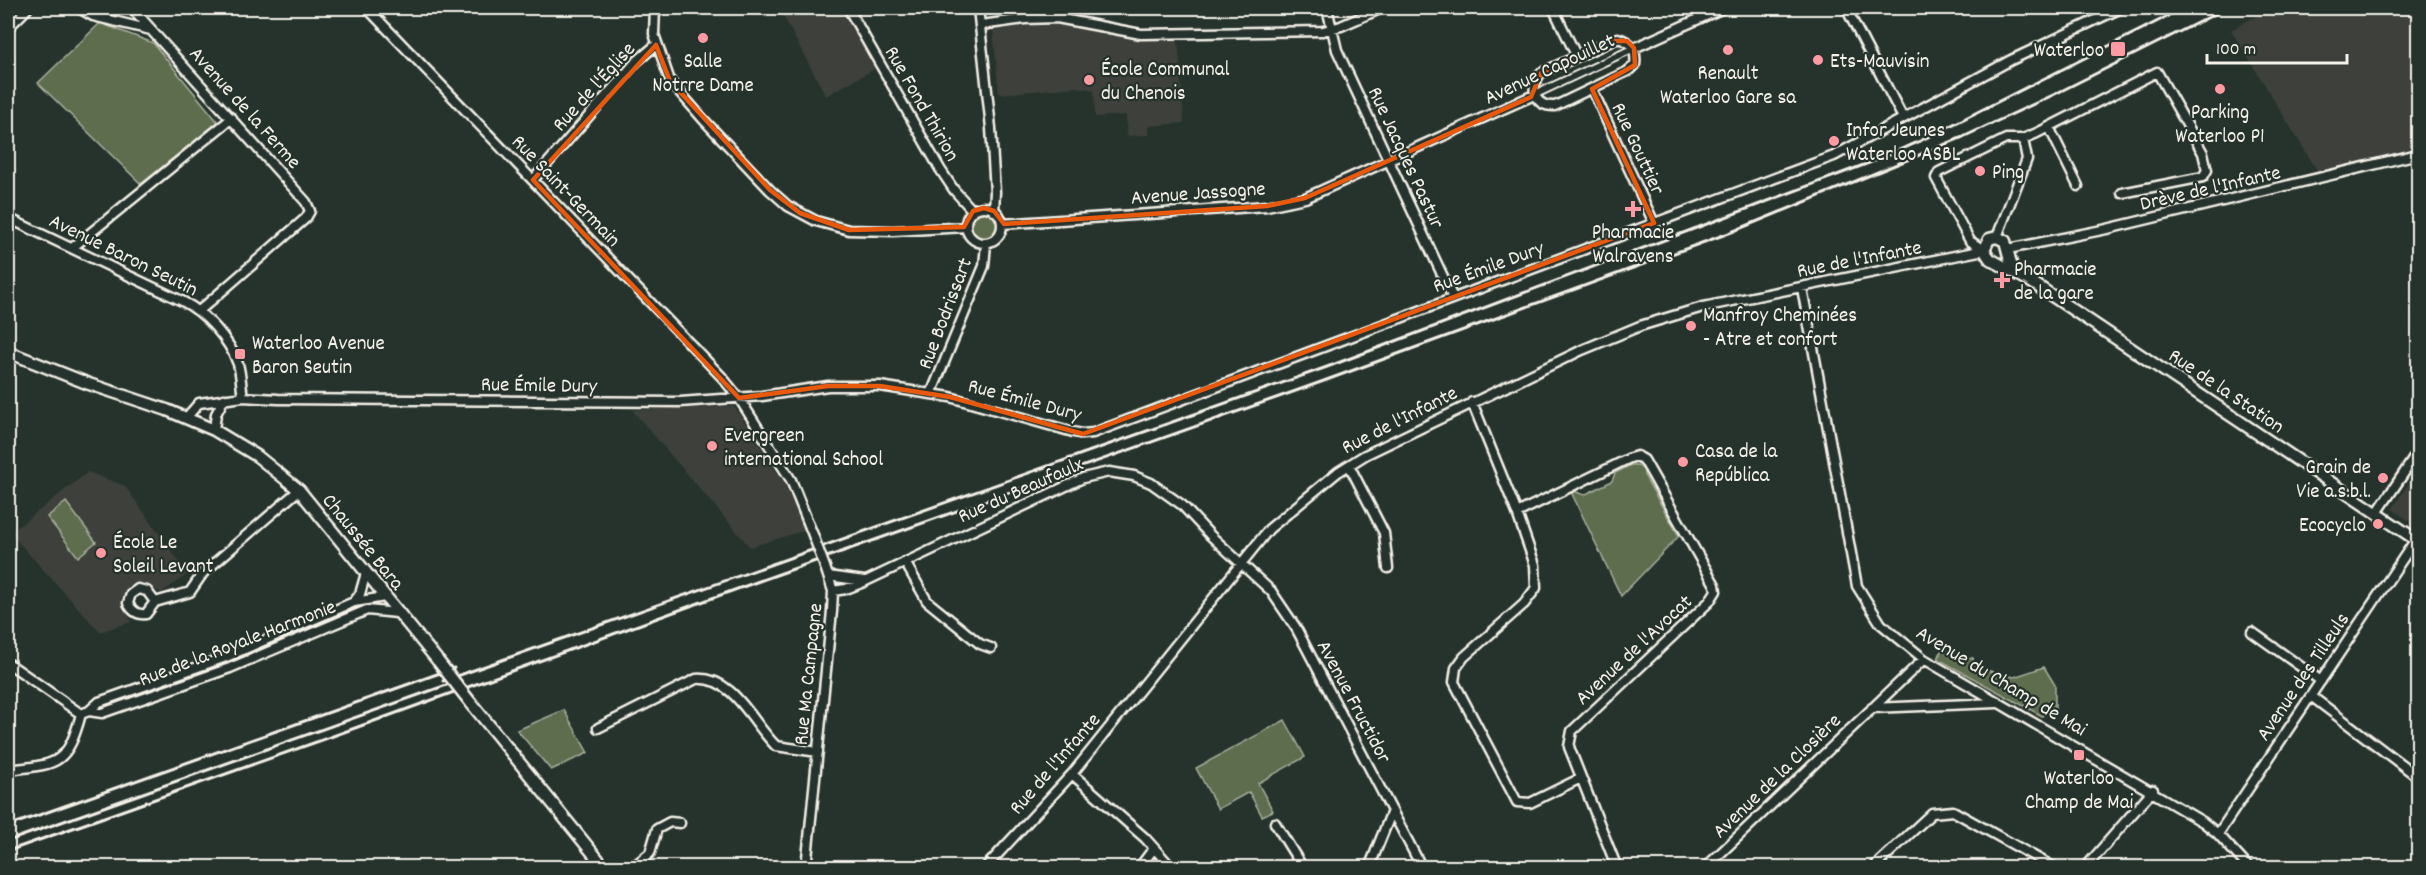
<svg xmlns="http://www.w3.org/2000/svg" width="2426" height="875" font-family="Dekko,sans-serif">
<style>
.built{fill:#3c413a}
.green{fill:#5e6d4f;stroke:#a9af9c;stroke-width:1.5}
.lines{fill:none;stroke-linecap:round;stroke-linejoin:round}
.pedestrian-casing{stroke:#f4f1e8;stroke-width:10}
.minor-casing{stroke:#f4f1e8;stroke-width:13}
.tertiary-casing{stroke:#f4f1e8;stroke-width:15}
.secondary-casing{stroke:#f4f1e8;stroke-width:15}
.pedestrian{stroke:#26332d;stroke-width:6}
.minor{stroke:#26332d;stroke-width:8}
.tertiary{stroke:#26332d;stroke-width:10}
.secondary{stroke:#26332d;stroke-width:10}
.rail{stroke:#f4f1e8;stroke-width:3}
.minor-bridge-casing{stroke:#f4f1e8;stroke-width:13;stroke-linecap:butt}
.secondary-bridge-casing{stroke:#f4f1e8;stroke-width:15;stroke-linecap:butt}
.minor-bridge{stroke:#26332d;stroke-width:8}
.secondary-bridge{stroke:#26332d;stroke-width:10}
.marked{fill:none;stroke:#e8590c;stroke-width:4.5;stroke-linejoin:round}
.poi-dot{fill:#ff9aa2;stroke:#26332d;stroke-width:2}
.labels{text-anchor:middle;stroke-width:4.5;stroke-linejoin:round;paint-order:stroke}
.poi-label{font-size:21px;fill:#f4f1e8;stroke:#26332d;text-anchor:start}
.street-label{font-size:21px;fill:#f4f1e8;stroke:#26332d}
</style>
<rect width="100%" height="100%" fill="#26332d"/>
<filter id="ink" filterUnits="userSpaceOnUse"><feTurbulence type="fractalNoise" baseFrequency=".0167" numOctaves="2"/><feDisplacementMap in="SourceGraphic" scale="12" xChannelSelector="R" yChannelSelector="G"/><feConvolveMatrix kernelMatrix="1 2 1 2 8 2 1 2 1" color-interpolation-filters="sRGB"/></filter>
<g filter="url(#ink)">
<path class="built" d="M 779,8 L 842,8 L 876,68 L 826,96 Z
M 2271,8 L 2418,8 L 2418,148 L 2320,175 L 2231,30 Z
M 1050,24 L 1076,26 L 1132,39 L 1178,39 L 1184,123 L 1148,126 L 1149,135 L 1127,136 L 1126,115 L 1095,117 L 1094,90 L 1077,87 L 999,94 L 993,29 Z
M 734,406 L 784,483 L 806,530 L 750,547 L 632,410 Z
M 2418,470 L 2418,527 L 2392,509 Z
M 88,472 L 125,486 L 188,574 L 161,593 L 141,584 L 128,589 L 122,599 L 131,622 L 100,632 L 10,533 Z"/>
<path class="green" d="M 100,23 L 153,43 L 218,122 L 141,184 L 38,83 Z
M971 225a13 13 0 1 1 26 0a13 13 0 1 1-26 0Z
M 1631,465 L 1637,465 L 1644,470 L 1644,475 L 1679,536 L 1621,596 L 1571,492 L 1574,491 L 1584,495 L 1612,481 L 1615,473 Z
M 66,502 L 96,542 L 78,557 L 47,517 Z
M 1943,647 L 1959,661 L 1973,658 L 1974,667 L 2014,677 L 2044,667 L 2055,685 L 2055,709 L 2042,716 L 1938,659 Z
M 564,710 L 588,753 L 551,770 L 517,730 Z
M 1285,720 L 1305,757 L 1258,783 L 1273,811 L 1262,816 L 1249,792 L 1218,809 L 1196,768 Z"/>
<g class="lines">
<defs>
<path id="pedestrian" d="M 1534,95 L 1634,48"/>
<path id="minor" d="M 79,8 L 93,16 L 151,30 L 306,202 L 310,211 L 306,218 L 199,311
M 132,8 L 151,29
M 367,8 L 722,377 L 739,398 L 791,480 L 813,535
M 655,8 L 654,34 L 670,81 L 703,119 L 770,190 L 788,206 L 816,221 L 849,230 L 893,231 L 966,227
M 848,8 L 940,169 L 954,190 L 973,211
M 978,8 L 991,128 L 995,192 L 994,211
M 1327,8 L 1337,50 L 1453,298
M 1553,8 L 1577,57
M 1846,8 L 1903,118
M 981,25 L 1025,19 L 1057,18 L 1141,34 L 1323,31 L 1341,26 L 1382,8
M 8,28 L 28,8
M 1618,38 C 1632,42 1637,50 1635,65 L 1628,71 L 1555,106 C 1534,107 1529,88 1541,73 Z
M 1634,48 L 1723,8
M 1592,89 L 1654,223
M 2049,127 L 2078,186
M 533,180 L 636,62 L 656,45
M966 225a18 18 0 1 1 36 0a18 18 0 1 1-36 0Z
M 8,218 L 182,301 C 206,313 229,339 238,364 C 241,374 241,386 243,397
M 1002,224 L 1267,206 L 1305,198 L 1534,95
M 1997,237 L 2027,159 L 2023,139
M 72,248 L 232,118
M 2008,249 L 2107,229 L 2418,154
M 1984,250 L 1970,241 L 1936,178 L 1939,172 L 2006,139 L 2023,139 L 2037,133 L 2157,72 L 2203,153 L 2207,170 L 2203,177 L 2122,193
M 1802,288 L 1857,586 L 1881,624 L 1924,659 L 2203,822 L 2218,834 L 2249,868
M 931,394 L 984,266 L 986,244
M 1472,402 L 1517,513 L 1535,565 L 1536,588 L 1524,604 L 1464,657 L 1456,668 L 1454,682 L 1517,802 L 1530,803 L 1581,778
M 186,418 L 199,403 L 243,397 L 278,399 L 680,402 L 762,396 L 828,386 L 880,386 L 950,397 L 1073,432 L 1083,434 L 1093,433 L 1834,156 L 2011,60 L 2121,8
M 214,430 L 216,414 L 224,399
M 1349,465 L 1384,533 L 1388,568
M 1517,513 L 1630,458 L 1637,456 L 1644,460 L 1715,585 L 1716,591 L 1709,602 L 1572,731 L 1569,747 L 1617,868
M 2377,513 L 2418,452
M 905,562 L 927,601 L 980,644 L 991,648
M 828,576 L 864,581
M 833,591 L 846,589 L 864,582 L 1083,478 L 1109,472 L 1134,476 L 1151,483 L 1182,505 L 1211,536 L 1271,591 L 1296,628 L 1422,868
M 155,602 L 146,614 C 137,615 132,611 128,603 L 131,594 L 138,589 L 147,591 L 155,602 L 190,592 L 203,573 L 299,490
M 354,602 L 385,597
M 2252,632 L 2321,681
M 8,663 L 81,714 C 67,766 57,764 8,770
M 2311,696 L 2418,777
M 1872,708 L 1997,703
M 89,711 L 99,702 L 226,657 L 354,602 L 360,594 L 366,573
M 81,714 L 89,711 L 102,713 L 230,668 L 367,610 L 397,613
M 598,728 L 696,679 C 734,676 752,723 776,746 L 818,752
M 1072,774 L 1145,838 L 1172,868
M 1275,823 L 1303,868
M 2218,834 L 2416,539
M 632,868 L 650,853 L 657,829 L 670,822 L 680,823
M 806,868 L 832,611 L 833,591 L 825,567
M 985,868 L 1072,774 L 1269,529 L 1338,472 L 1365,455 L 1582,350 L 1640,326 L 1703,307 L 1984,250
M 1139,868 L 1154,848
M 1369,868 L 1392,811
M 1705,868 L 1924,659
M 1873,868 L 1932,813 L 1953,811 L 2055,868
M 2085,868 L 2153,790"/>
<path id="tertiary" d="M 2013,271 L 2005,241 L 1997,237 L 1989,239 L 1984,250 L 1990,259 L 2030,281 L 2418,541"/>
<path id="secondary" d="M 8,352 L 89,384 L 167,410 L 214,430 L 257,456 L 299,490 L 438,661
M 471,703 L 605,868"/>
</defs>
<use href="#pedestrian" class="pedestrian-casing"/>
<use href="#minor" class="minor-casing"/>
<use href="#tertiary" class="tertiary-casing"/>
<use href="#secondary" class="secondary-casing"/>
<use href="#pedestrian" class="pedestrian"/>
<use href="#minor" class="minor"/>
<use href="#tertiary" class="tertiary"/>
<use href="#secondary" class="secondary"/>
<path class="rail" d="M 443,681 L 1327,367 L 1869,163 L 1918,142 L 2184,8
M 8,826 L 454,668
M 8,841 L 455,682
M 8,851 L 322,740 L 762,580 L 1321,382 L 1729,233 L 1963,137 L 2053,95 L 2227,8"/>
<defs>
<path id="minor-bridge" d="M 813,535 L 825,567"/>
<path id="secondary-bridge" d="M 438,661 L 471,703"/>
</defs>
<use href="#minor-bridge" class="minor-bridge-casing"/>
<use href="#secondary-bridge" class="secondary-bridge-casing"/>
<use href="#minor-bridge" class="minor-bridge"/>
<use href="#secondary-bridge" class="secondary-bridge"/>
</g>
</g>
<path class="marked" d="M 1609,41 L 1627,41 L 1634,48 L 1635,65 L 1592,89 L 1654,223 L 1083,434 L 950,397 L 880,386 L 828,386 L 739,398 L 533,180 L 656,45 L 670,81 L 770,190 L 800,213 L 849,230 L 964,227 L 973,211 L 984,208 L 994,211 L 1004,224 L 1267,206 L 1305,198 L 1531,97 L 1541,73 Z"/>
<g class="poi-dot">
<circle cx="703" cy="38" r="6"/>
<rect x="2110" y="41" width="16" height="16" rx="3"/>
<circle cx="1728" cy="50" r="6"/>
<circle cx="1818" cy="60" r="6"/>
<circle cx="1089" cy="80" r="6"/>
<circle cx="2220" cy="89" r="6"/>
<circle cx="1834" cy="141" r="6"/>
<circle cx="1980" cy="171" r="6"/>
<path d="M1630 200h6v6h6v6h-6v6h-6v-6h-6v-6h6z"/>
<path d="M1999 271h6v6h6v6h-6v6h-6v-6h-6v-6h6z"/>
<circle cx="1691" cy="326" r="6"/>
<rect x="234" y="348" width="12" height="12" rx="3"/>
<circle cx="712" cy="446" r="6"/>
<circle cx="1683" cy="462" r="6"/>
<circle cx="2383" cy="478" r="6"/>
<circle cx="2378" cy="524" r="6"/>
<circle cx="101" cy="553" r="6"/>
<rect x="2073" y="749" width="12" height="12" rx="3"/>
</g>
<g class="labels">
<g class="poi-label">
<text x="2104" y="56" text-anchor="end">Waterloo</text>
<text x="703" y="67" text-anchor="middle">Salle<tspan x="703" dy="24">Notrre Dame</tspan></text>
<text x="1830" y="67">Ets-Mauvisin</text>
<text x="1101" y="75">École Communal<tspan x="1101" dy="24">du Chenois</tspan></text>
<text x="1728" y="79" text-anchor="middle">Renault<tspan x="1728" dy="24">Waterloo Gare sa</tspan></text>
<text x="2220" y="118" text-anchor="middle">Parking<tspan x="2220" dy="24">Waterloo P1</tspan></text>
<text x="1846" y="136">Infor Jeunes<tspan x="1846" dy="24">Waterloo ASBL</tspan></text>
<text x="1992" y="178">Ping</text>
<text x="1633" y="238" text-anchor="middle">Pharmacie<tspan x="1633" dy="24">Walravens</tspan></text>
<text x="2014" y="275">Pharmacie<tspan x="2014" dy="24">de la gare</tspan></text>
<text x="1703" y="321">Manfroy Cheminées<tspan x="1703" dy="24">- Atre et confort</tspan></text>
<text x="252" y="349">Waterloo Avenue<tspan x="252" dy="24">Baron Seutin</tspan></text>
<text x="724" y="441">Evergreen<tspan x="724" dy="24">international School</tspan></text>
<text x="1695" y="457">Casa de la<tspan x="1695" dy="24">República</tspan></text>
<text x="2371" y="473" text-anchor="end">Grain de<tspan x="2371" dy="24">Vie a.s.b.l.</tspan></text>
<text x="2366" y="531" text-anchor="end">Ecocyclo</text>
<text x="113" y="548">École Le<tspan x="113" dy="24">Soleil Levant</tspan></text>
<text x="2079" y="784" text-anchor="middle">Waterloo<tspan x="2079" dy="24">Champ de Mai</tspan></text>
</g>
<g class="street-label">
<text transform="translate(1549 68) rotate(-25)" y="7">Avenue Capouillet</text>
<text transform="translate(593 86) rotate(-48)" y="7">Rue de l'Église</text>
<text transform="translate(923 103) rotate(60)" y="7">Rue Fond Thirion</text>
<text transform="translate(246 107) rotate(48)" y="7">Avenue de la Ferme</text>
<text transform="translate(1639 148) rotate(65)" y="7">Rue Gouttier</text>
<text transform="translate(1407 157) rotate(65)" y="7">Rue Jacques Pastur</text>
<text transform="translate(2210 187) rotate(-13)" y="7">Drève de l'Infante</text>
<text transform="translate(567 190) rotate(46)" y="7">Rue Saint-Germain</text>
<text transform="translate(1198 192) rotate(-4)" y="7">Avenue Jassogne</text>
<text transform="translate(124 254) rotate(26)" y="7">Avenue Baron Seutin</text>
<text transform="translate(1859 258) rotate(-11)" y="7">Rue de l'Infante</text>
<text transform="translate(1488 266) rotate(-20)" y="7">Rue Émile Dury</text>
<text transform="translate(944 313) rotate(-69)" y="7">Rue Bodrissart</text>
<text transform="translate(539 384) rotate(1)" y="7">Rue Émile Dury</text>
<text transform="translate(2227 390) rotate(34)" y="7">Rue de la Station</text>
<text transform="translate(1025 399) rotate(15)" y="7">Rue Émile Dury</text>
<text transform="translate(1399 419) rotate(-27)" y="7">Rue de l'Infante</text>
<text transform="translate(1020 489) rotate(-24)" y="7">Rue du Beaufaulx</text>
<text transform="translate(364 541) rotate(51)" y="7">Chaussée Bara</text>
<text transform="translate(237 642) rotate(-21)" y="7">Rue de la Royale Harmonie</text>
<text transform="translate(1633 649) rotate(-43)" y="7">Avenue de l'Avocat</text>
<text transform="translate(807 674) rotate(-84)" y="7">Rue Ma Campagne</text>
<text transform="translate(2302 676) rotate(-56)" y="7">Avenue des Tilleuls</text>
<text transform="translate(2002 680) rotate(31)" y="7">Avenue du Champ de Mai</text>
<text transform="translate(1355 701) rotate(62)" y="7">Avenue Fructidor</text>
<text transform="translate(1054 763) rotate(-49)" y="7">Rue de l'Infante</text>
<text transform="translate(1776 775) rotate(-44)" y="7">Avenue de la Closière</text>
</g>
</g>
<rect width="2426" height="875" fill="none" stroke="#26332d" stroke-width="30"/>
<rect x="15" y="15" width="2396" height="845" fill="none" stroke="#f4f1e8" stroke-width="2" filter="url(#ink)"/>
<path d="M2207 54v9h140v-9" fill="none" stroke="#f4f1e8" stroke-width="3"/>
<text x="2216" y="54" font-size="18" fill="#f4f1e8" stroke="#26332d" stroke-width="4.5" paint-order="stroke">100 m</text>
</svg>
